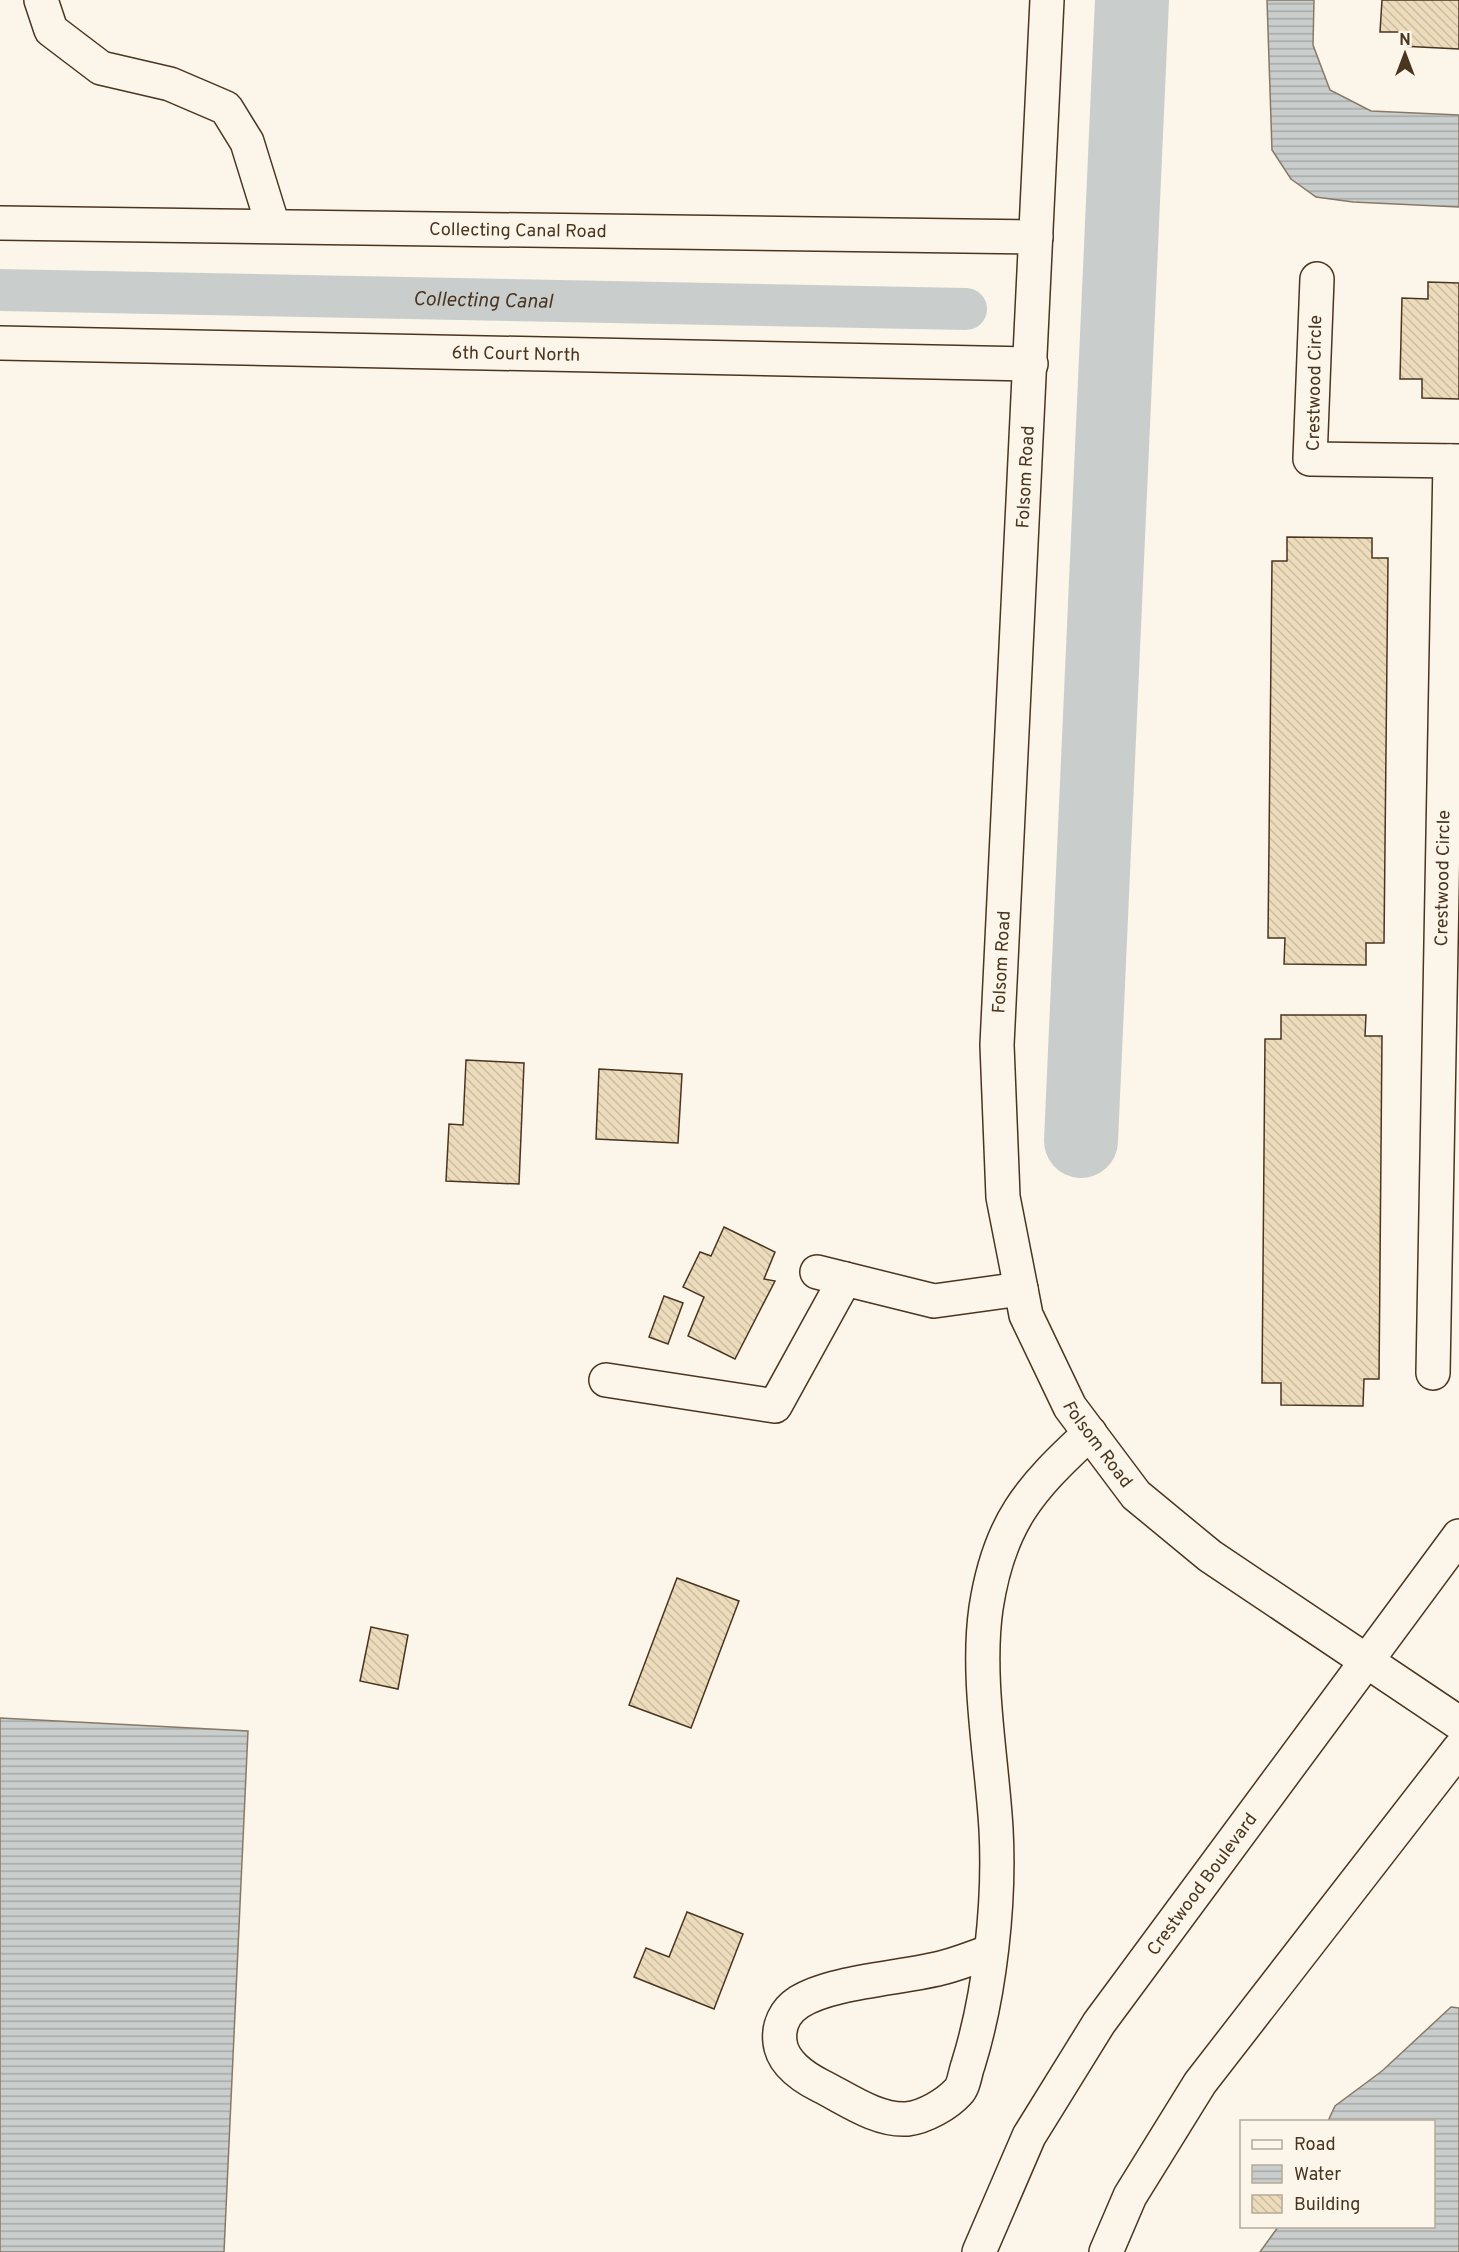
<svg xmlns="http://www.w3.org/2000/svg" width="1459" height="2252" font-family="Overpass,sans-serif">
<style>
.water{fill:url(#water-rules);stroke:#887966;stroke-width:1.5}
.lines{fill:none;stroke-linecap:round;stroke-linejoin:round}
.canal{stroke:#c9cecd;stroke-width:42}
.river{stroke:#c9cecd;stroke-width:74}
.building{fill:url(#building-back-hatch);stroke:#4a3520;stroke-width:1.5}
.minor-casing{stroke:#4a3520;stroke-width:36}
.major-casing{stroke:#4a3520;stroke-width:36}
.minor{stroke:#fbf6e9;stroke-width:33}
.major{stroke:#fbf6e9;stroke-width:33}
.labels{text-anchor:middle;stroke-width:4.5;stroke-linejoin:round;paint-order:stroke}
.street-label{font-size:18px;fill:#4a3520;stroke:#fbf6e9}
.water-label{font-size:20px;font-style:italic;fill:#4a3520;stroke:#fbf6e9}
</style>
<defs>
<pattern id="water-rules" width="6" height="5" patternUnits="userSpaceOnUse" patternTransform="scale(1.5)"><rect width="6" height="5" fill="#c9cecd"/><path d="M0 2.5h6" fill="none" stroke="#a5a8a6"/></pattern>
<pattern id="building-back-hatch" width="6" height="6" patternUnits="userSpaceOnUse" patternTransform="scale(1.5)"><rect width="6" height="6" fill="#ecdcbc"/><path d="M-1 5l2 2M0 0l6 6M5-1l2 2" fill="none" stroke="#ccbda1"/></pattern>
</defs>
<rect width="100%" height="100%" fill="#fbf6e9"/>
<path class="water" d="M 1267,0 L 1314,0 L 1313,45 L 1330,90 L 1371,111 L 1459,115 L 1459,207 L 1353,202 L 1316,197 L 1291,179 L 1272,150 Z
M 0,1718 L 248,1731 L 224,2252 L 0,2252 Z
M 1451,2007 L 1459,2008 L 1459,2252 L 1260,2252 L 1278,2227 L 1434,2226 L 1434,2122 L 1328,2121 L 1335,2106 L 1382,2071 Z"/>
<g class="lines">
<path class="canal" id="s1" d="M 0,290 L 966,309"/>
<path class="river" d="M 1081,1141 L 1132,0"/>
</g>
<path class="building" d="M 1382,0 L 1459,0 L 1459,49 L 1401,46 L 1401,32 L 1380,32 Z
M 1428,282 L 1459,283 L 1459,399 L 1422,398 L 1422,379 L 1400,379 L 1402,298 L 1428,299 Z
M 1287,537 L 1372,538 L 1372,558 L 1388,558 L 1384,943 L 1366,943 L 1366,965 L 1284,964 L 1285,938 L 1268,938 L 1272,561 L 1287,561 Z
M 1281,1015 L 1366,1015 L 1365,1036 L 1382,1036 L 1379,1379 L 1364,1379 L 1363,1406 L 1281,1405 L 1281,1383 L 1262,1383 L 1265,1039 L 1281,1039 Z
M 466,1060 L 524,1063 L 519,1184 L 446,1181 L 449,1124 L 463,1125 Z
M 599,1069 L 682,1074 L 678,1143 L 596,1139 Z
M 724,1227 L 775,1252 L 764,1279 L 775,1281 L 735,1359 L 688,1336 L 704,1297 L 683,1287 L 700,1252 L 711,1256 Z
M 664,1296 L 683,1303 L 668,1344 L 649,1337 Z
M 677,1578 L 739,1601 L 691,1728 L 629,1705 Z
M 371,1627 L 408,1635 L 398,1689 L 360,1681 Z
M 687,1912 L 743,1934 L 714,2009 L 634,1977 L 646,1948 L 669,1957 Z"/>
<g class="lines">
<defs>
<g id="minor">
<path d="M 41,0 L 51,30 L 101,68 L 170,84 L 226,108 L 247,142 L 273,226"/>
<path id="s2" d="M 1047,0 L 997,1045 L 1003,1197 L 1021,1289 L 1026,1315 L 1070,1407 L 1136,1495 L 1210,1556 L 1459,1723"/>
<path id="s3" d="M 0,223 L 1036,237"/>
<path d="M 1317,279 L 1310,459 L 1459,461"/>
<path id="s4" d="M 0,343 L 1031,364"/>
<path d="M 817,1272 L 934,1301 L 1021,1289"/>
<path id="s5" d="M 1433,1373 L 1450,461"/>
<path d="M 606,1380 L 775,1406 L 845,1279"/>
<path d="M 989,1952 C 975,1957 960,1963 945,1967 C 906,1978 832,1981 799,2002 C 785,2011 778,2026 780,2042 C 782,2062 803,2077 821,2086 C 847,2099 877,2121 907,2119 C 925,2117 947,2104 958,2092 C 964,2086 965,2073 968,2065 C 990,1995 1000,1902 996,1829 C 992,1759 976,1678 986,1608 C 999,1523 1029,1489 1090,1433"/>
</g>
<g id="major">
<path id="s6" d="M 979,2252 L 1029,2136 L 1099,2023 L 1459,1536"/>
<path d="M 1106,2252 L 1130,2196 L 1200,2083 L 1459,1749"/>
</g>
</defs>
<use href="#minor" class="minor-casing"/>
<use href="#major" class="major-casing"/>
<use href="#minor" class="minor"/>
<use href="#major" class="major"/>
</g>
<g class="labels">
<g class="street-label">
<text dy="6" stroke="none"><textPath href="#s3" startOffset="518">Collecting Canal Road</textPath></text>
<text dy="6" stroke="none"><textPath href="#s4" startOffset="516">6th Court North</textPath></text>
<text transform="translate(1314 383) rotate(-89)" y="6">Crestwood Circle</text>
<text transform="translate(1025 477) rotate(-87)" y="6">Folsom Road</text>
<text dy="6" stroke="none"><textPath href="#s5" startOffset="495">Crestwood Circle</textPath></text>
<text transform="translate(1001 962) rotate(-87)" y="6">Folsom Road</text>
<text dy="6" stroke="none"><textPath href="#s2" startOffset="1467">Folsom Road</textPath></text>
<text dy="6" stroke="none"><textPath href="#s6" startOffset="432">Crestwood Boulevard</textPath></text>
</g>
<g class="water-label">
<text dy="7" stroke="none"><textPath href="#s1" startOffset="483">Collecting Canal</textPath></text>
</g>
</g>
<rect x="1240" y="2120" width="195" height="108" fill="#fbf6e9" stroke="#b4a999" stroke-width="1.5"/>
<rect x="1252" y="2140" width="30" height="9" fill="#fbf6e9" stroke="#b4a999" stroke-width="1.5"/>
<text x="1294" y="2150" font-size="18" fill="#4a3520">Road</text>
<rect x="1252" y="2165" width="30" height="18" fill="url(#water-rules)" stroke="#b4a999" stroke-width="1.5"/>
<text x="1294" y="2180" font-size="18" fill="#4a3520">Water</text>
<rect x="1252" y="2195" width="30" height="18" fill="url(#building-back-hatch)" stroke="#b4a999" stroke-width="1.5"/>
<text x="1294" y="2210" font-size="18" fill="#4a3520">Building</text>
<g transform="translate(1405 54)" stroke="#fbf6e9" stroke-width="4.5" paint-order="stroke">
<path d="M0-4.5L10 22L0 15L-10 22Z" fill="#4a3520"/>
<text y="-9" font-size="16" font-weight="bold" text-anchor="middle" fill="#4a3520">N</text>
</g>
</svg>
